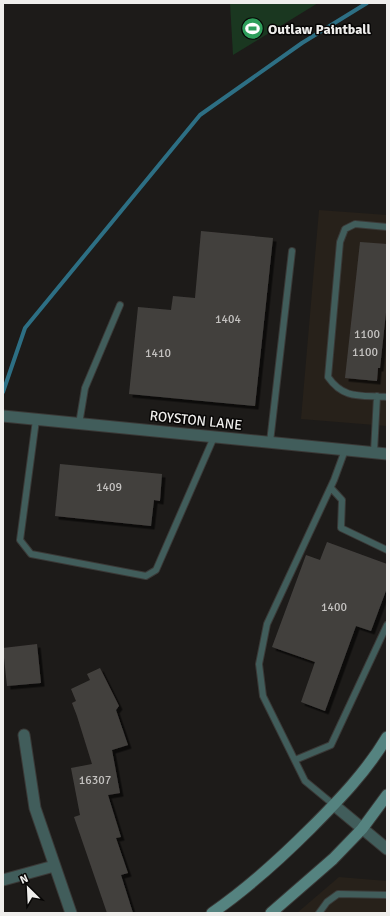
<svg xmlns="http://www.w3.org/2000/svg" width="390" height="916" font-family="Signika,sans-serif">
<style>
.built{fill:#27211a}
.green{fill:#1a3720}
.lines{fill:none;stroke-linecap:round;stroke-linejoin:round}
.stream{stroke:#2d6f84;stroke-width:4}
.building{fill:#43403e;filter:url(#shadow)}
.service-casing{stroke:#3a3937;stroke-width:8}
.minor-casing{stroke:#3a3937;stroke-width:13}
.tertiary-casing{stroke:#3a3937;stroke-width:13}
.secondary-casing{stroke:#3a3937;stroke-width:13}
.service{stroke:#415d5b;stroke-width:6}
.minor{stroke:#415d5b;stroke-width:11}
.tertiary{stroke:#415d5b;stroke-width:11}
.secondary{stroke:#558380;stroke-width:11}
.labels{text-anchor:middle;stroke-width:3;stroke-linejoin:round;paint-order:stroke}
.number-label{font-size:12px;fill:#c4c2c0}
.poi-label{font-size:14px;font-weight:bold;fill:#efeeec;stroke:#070605;text-anchor:start}
.street-label{font-size:14px;fill:#efeeec;stroke:#070605}
</style>
<defs>
<filter id="shadow"><feDropShadow dx="3.5" dy="3.5" stdDeviation="0" flood-color="#0009"/></filter>
</defs>
<rect width="100%" height="100%" fill="#1d1b19"/>
<path class="built" d="M 319,210 L 387,215 L 387,426 L 301,419 Z
M 339,877 L 387,881 L 387,913 L 297,913 Z"/>
<path class="green" d="M 230,3 L 318,3 L 233,55 Z"/>
<g class="lines">
<path class="stream" d="M 3,392 L 25,328 L 200,115 L 302,43 L 367,3"/>
</g>
<path class="building" d="M 201,231 L 273,238 L 255,406 L 129,394 L 138,307 L 171,310 L 173,296 L 195,298 Z
M 360,242 L 387,244 L 387,303 L 380,368 L 378,368 L 377,381 L 345,378 Z
M 60,464 L 162,474 L 160,501 L 154,500 L 151,526 L 55,516 Z
M 327,542 L 387,564 L 387,588 L 371,631 L 356,626 L 325,711 L 301,702 L 315,662 L 272,647 L 306,555 L 320,560 Z
M 37,644 L 41,683 L 7,686 L 3,648 Z
M 100,668 L 119,706 L 116,710 L 128,745 L 112,750 L 120,793 L 108,795 L 121,837 L 116,838 L 128,873 L 121,875 L 133,913 L 107,913 L 74,817 L 80,815 L 71,768 L 92,764 L 77,716 L 72,703 L 76,701 L 71,689 L 90,680 L 87,674 Z"/>
<g class="lines">
<defs>
<path id="service" d="M 387,227 L 355,224 L 345,229 L 340,242 L 328,377 C 344,400 361,395 387,397
M 36,420 L 20,540 L 31,554 L 146,576 L 156,570 L 214,437
M 79,424 L 85,388 L 120,305
M 270,442 L 292,251
M 374,452 L 377,396
M 331,488 L 342,500 L 341,528 L 387,550
M 295,760 L 331,745 L 387,625
M 334,805 L 305,781 L 263,696 L 259,664 L 267,624 L 334,480 L 345,450
M 319,913 L 327,902 L 338,894 L 387,895"/>
<path id="minor" d="M 24,735 L 35,808 L 71,913
M 3,880 L 54,866"/>
<path id="tertiary" d="M 3,416 L 387,454
M 334,805 L 387,849"/>
<path id="secondary" d="M 212,913 C 248,888 280,859 311,828 C 339,800 367,771 387,737
M 271,913 L 333,859 L 362,829 L 387,795"/>
</defs>
<use href="#service" class="service-casing"/>
<use href="#minor" class="minor-casing"/>
<use href="#tertiary" class="tertiary-casing"/>
<use href="#secondary" class="secondary-casing"/>
<use href="#service" class="service"/>
<use href="#minor" class="minor"/>
<use href="#tertiary" class="tertiary"/>
<use href="#secondary" class="secondary"/>
</g>
<defs>
<symbol id="stadium-disc" viewBox="-11 -11 22 22"><circle r="9.5" fill="#2e9e5b" stroke="#070605"/><path d="M0-5a6.5 5 0 1 0 0 10a6.5 5 0 1 0 0-10ZM-3.5-1.8h7v3.6h-7Z" fill="#fff"/></symbol>
</defs>
<g fill-rule="evenodd">
<use href="#stadium-disc" x="240" y="16" width="25" height="25"/>
</g>
<g class="labels">
<g class="number-label">
<text x="228" y="323">1404</text>
<text x="367" y="338">1100</text>
<text x="365" y="356">1100</text>
<text x="158" y="357">1410</text>
<text x="109" y="491">1409</text>
<text x="334" y="611">1400</text>
<text x="95" y="784">16307</text>
</g>
<g class="poi-label">
<text x="268" y="34">Outlaw Paintball</text>
</g>
<g class="street-label">
<text transform="translate(196 420) rotate(6)" y="5">ROYSTON LANE</text>
</g>
</g>
<rect width="390" height="916" fill="none" stroke="#efeeec" stroke-width="8"/>
<g transform="translate(28 888) rotate(336)" stroke="#070605" stroke-width="3" paint-order="stroke">
<path d="M0-3L7 15L0 10L-7 15Z" fill="#efeeec"/>
<text y="-6" font-size="11" font-weight="bold" text-anchor="middle" fill="#efeeec">N</text>
</g>
</svg>
